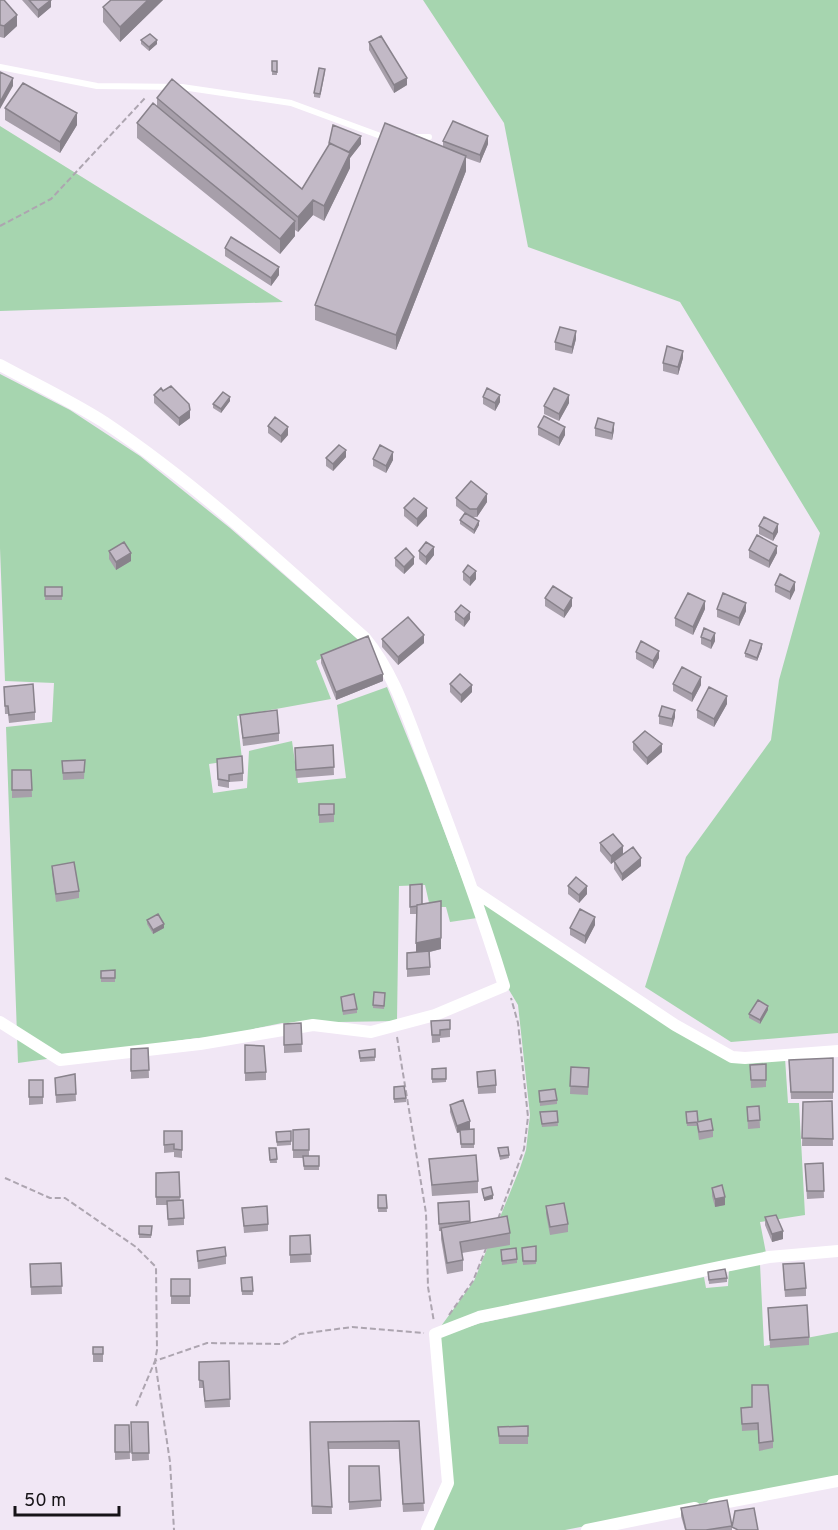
<svg xmlns="http://www.w3.org/2000/svg" width="838" height="1530" font-family="Overpass,sans-serif">
<style>
.green{fill:#a6d5af}
.lines{fill:none;stroke-linecap:round;stroke-linejoin:round}
.path{stroke:#ada5b0;stroke-width:2;stroke-dasharray:6 3;stroke-linecap:butt}
.lane{stroke:#fff;stroke-width:6}
.street{stroke:#fff;stroke-width:12}
.wall{fill:#a79faa}
.shaded-wall{fill:#88828b}
.building{fill:#c2b9c6;stroke:#88828b;stroke-width:1.5}
</style>
<rect width="100%" height="100%" fill="#f1e7f5"/>
<path class="green" d="M 423,0 L 838,0 L 838,1033 L 731,1042 L 645,987 L 686,857 L 771,740 L 779,680 L 820,533 L 680,302 L 528,247 L 504,123 Z
M 0,126 L 283,302 L 0,311 Z
M 0,374 L 70,410 L 140,456 L 230,528 L 360,641 L 316,661 L 331,699 L 237,716 L 242,759 L 209,764 L 213,793 L 247,788 L 249,751 L 292,741 L 298,783 L 346,778 L 337,705 L 387,687 L 426,783 L 477,918 L 450,922 L 446,907 L 430,907 L 425,885 L 399,886 L 397,1021 L 282,1023 L 253,1029 L 237,1037 L 197,1038 L 18,1063 L 6,727 L 52,722 L 54,683 L 5,681 L 0,548 Z
M 475,892 L 731,1061 L 785,1058 L 788,1103 L 799,1103 L 805,1215 L 760,1222 L 766,1253 L 436,1333 L 474,1281 L 520,1168 L 526,1150 L 530,1115 L 518,1005 L 506,985 Z
M 760,1264 L 764,1346 L 838,1332 L 838,1477 L 565,1530 L 432,1530 L 452,1487 L 439,1336 L 481,1323 L 704,1277 L 706,1288 L 728,1286 L 729,1269 Z"/>
<g class="lines">
<path class="path" d="M 0,226 L 51,199 L 146,97
M 397,1037 L 426,1213 L 428,1287 L 434,1322
M 5,1178 L 50,1198 L 65,1198 L 136,1247 L 156,1267 L 157,1350 L 155,1361 L 170,1462 L 174,1530
M 498,1219 L 524,1149 L 528,1117 L 518,1023 L 511,998
M 449,1315 L 473,1281 L 487,1246
M 136,1406 L 155,1361 L 207,1343 L 283,1344 L 300,1334 L 352,1327 L 424,1333"/>
<path class="lane" d="M 0,67 L 97,86 L 182,87 L 291,103 L 386,138
M 411,137 L 429,137"/>
<path class="street" d="M 0,365 C 35,384 71,401 104,422 C 198,485 281,563 365,638 C 395,674 409,722 426,765 C 454,839 481,911 504,986 L 435,1015 L 371,1032 L 313,1025 L 200,1044 L 60,1060 L 0,1022
M 474,891 L 675,1025 L 732,1057 L 745,1058 L 838,1051
M 712,1505 L 838,1481
M 427,1530 L 448,1483 L 435,1334 L 479,1317 L 725,1266 L 769,1257 L 838,1251
M 587,1530 L 695,1508"/>
</g>
<path class="wall" d="M 0,0 L 17,26 L 4,38 L 0,37 Z
M 22,0 L 51,0 L 51,7 L 38,18 Z
M 111,0 L 163,0 L 120,42 L 103,22 L 103,7 Z
M 141,40 L 157,44 L 149,51 L 141,44 Z
M 369,42 L 407,85 L 394,93 L 369,50 Z
M 272,61 L 277,61 L 277,75 L 272,75 Z
M 325,72 L 320,98 L 314,97 L 314,93 Z
M 157,98 L 302,189 L 329,145 L 329,143 L 361,144 L 350,158 L 350,168 L 324,221 L 313,215 L 298,232 L 295,230 L 295,236 L 280,254 L 137,138 L 137,123 L 157,106 Z
M 5,108 L 77,125 L 60,153 L 5,120 Z
M 443,141 L 488,144 L 480,163 L 466,158 L 466,171 L 396,350 L 315,320 L 315,305 L 443,147 Z
M 225,248 L 279,275 L 271,286 L 225,256 Z
M 576,339 L 572,354 L 555,350 L 555,342 Z
M 683,358 L 678,375 L 663,371 L 663,363 Z
M 163,391 L 190,418 L 179,426 L 154,403 L 154,395 Z
M 483,397 L 500,402 L 495,411 L 483,404 Z
M 230,401 L 221,413 L 213,408 L 213,404 Z
M 569,403 L 559,421 L 544,414 L 544,406 Z
M 268,426 L 288,435 L 281,443 L 268,433 Z
M 538,427 L 565,435 L 559,446 L 538,435 Z
M 595,428 L 614,430 L 612,440 L 595,436 Z
M 346,457 L 333,471 L 326,466 L 326,458 Z
M 373,459 L 393,460 L 386,473 L 373,466 Z
M 456,498 L 487,502 L 477,517 L 472,517 L 479,525 L 474,534 L 460,524 L 460,520 L 465,513 L 456,506 Z
M 404,508 L 427,516 L 417,527 L 404,516 Z
M 759,526 L 778,532 L 773,541 L 759,534 Z
M 749,550 L 777,553 L 769,568 L 749,558 Z
M 109,551 L 131,561 L 116,570 L 109,559 Z
M 419,551 L 434,555 L 426,565 L 419,559 Z
M 395,558 L 414,564 L 404,574 L 395,566 Z
M 463,572 L 476,579 L 470,586 L 463,580 Z
M 775,585 L 795,590 L 790,600 L 775,592 Z
M 45,587 L 62,587 L 62,600 L 45,600 Z
M 545,598 L 572,606 L 564,618 L 545,606 Z
M 705,609 L 693,635 L 675,626 L 675,618 Z
M 717,609 L 746,611 L 739,626 L 717,617 Z
M 455,612 L 470,619 L 464,627 L 455,620 Z
M 701,637 L 715,641 L 711,649 L 701,644 Z
M 382,639 L 424,643 L 398,665 L 382,647 Z
M 762,648 L 757,661 L 745,657 L 745,653 Z
M 636,652 L 659,658 L 653,669 L 636,659 Z
M 321,655 L 383,681 L 336,700 L 321,663 Z
M 450,684 L 472,692 L 461,703 L 450,692 Z
M 673,684 L 701,685 L 692,702 L 673,691 Z
M 4,687 L 35,712 L 35,720 L 9,723 L 8,714 L 5,714 Z
M 727,704 L 714,727 L 697,718 L 697,710 Z
M 240,715 L 279,733 L 279,741 L 243,746 Z
M 659,716 L 675,717 L 672,727 L 659,724 Z
M 633,742 L 662,752 L 647,765 L 633,750 Z
M 333,745 L 334,775 L 296,778 L 295,756 Z
M 217,759 L 243,773 L 243,781 L 229,782 L 229,788 L 218,786 Z
M 85,760 L 84,779 L 63,780 L 62,761 Z
M 12,770 L 31,770 L 32,797 L 12,798 Z
M 319,804 L 334,804 L 334,822 L 319,823 Z
M 600,843 L 623,854 L 616,860 L 641,866 L 622,881 L 614,869 L 614,862 L 611,864 L 600,851 Z
M 52,866 L 79,891 L 79,898 L 56,902 L 52,873 Z
M 410,885 L 422,904 L 441,949 L 430,952 L 430,975 L 407,977 L 407,953 L 416,952 L 416,914 L 410,914 Z
M 568,886 L 587,894 L 579,903 L 568,894 Z
M 147,920 L 164,928 L 153,934 L 147,924 Z
M 595,925 L 585,944 L 570,935 L 570,928 Z
M 115,970 L 115,982 L 101,982 L 101,971 Z
M 385,993 L 384,1009 L 373,1008 L 373,1005 Z
M 341,997 L 357,1009 L 357,1013 L 343,1015 Z
M 768,1010 L 760,1024 L 749,1018 L 749,1014 Z
M 431,1021 L 450,1029 L 450,1037 L 440,1038 L 440,1042 L 432,1043 Z
M 301,1023 L 302,1052 L 284,1053 L 284,1024 Z
M 245,1045 L 266,1072 L 266,1080 L 245,1081 Z
M 148,1048 L 149,1078 L 131,1079 L 131,1049 Z
M 375,1049 L 375,1061 L 360,1062 L 359,1051 Z
M 833,1058 L 833,1099 L 791,1099 L 789,1068 Z
M 766,1064 L 766,1087 L 751,1088 L 750,1065 Z
M 571,1067 L 589,1068 L 588,1095 L 570,1094 Z
M 446,1068 L 446,1082 L 432,1083 L 432,1069 Z
M 477,1072 L 496,1085 L 496,1093 L 478,1094 Z
M 75,1074 L 76,1101 L 56,1103 L 55,1078 Z
M 29,1080 L 43,1080 L 43,1104 L 29,1105 Z
M 394,1087 L 406,1098 L 406,1102 L 394,1103 Z
M 539,1091 L 557,1100 L 557,1104 L 540,1106 Z
M 832,1101 L 833,1146 L 802,1146 L 803,1102 Z
M 450,1105 L 470,1129 L 474,1129 L 474,1148 L 461,1148 L 460,1132 L 457,1133 L 450,1112 Z
M 759,1106 L 760,1128 L 748,1129 L 747,1107 Z
M 557,1111 L 558,1126 L 542,1127 L 540,1112 Z
M 686,1112 L 698,1122 L 713,1130 L 713,1137 L 699,1140 L 697,1126 L 687,1126 Z
M 309,1129 L 309,1156 L 319,1156 L 319,1170 L 304,1170 L 303,1158 L 293,1158 L 293,1130 Z
M 164,1131 L 182,1131 L 182,1158 L 174,1157 L 174,1152 L 164,1153 Z
M 291,1131 L 291,1145 L 277,1146 L 276,1132 Z
M 269,1148 L 276,1148 L 277,1163 L 270,1163 Z
M 498,1148 L 509,1155 L 509,1158 L 500,1160 Z
M 429,1159 L 478,1181 L 478,1193 L 432,1196 Z
M 823,1163 L 824,1198 L 807,1199 L 805,1164 Z
M 179,1172 L 180,1200 L 184,1218 L 184,1225 L 168,1226 L 167,1205 L 156,1205 L 156,1173 Z
M 712,1188 L 725,1205 L 715,1207 L 712,1196 Z
M 378,1195 L 386,1195 L 387,1212 L 378,1212 Z
M 469,1201 L 470,1223 L 510,1233 L 510,1245 L 462,1253 L 463,1260 L 463,1271 L 447,1274 L 441,1239 L 441,1231 L 439,1231 L 438,1203 Z
M 546,1206 L 568,1224 L 568,1232 L 550,1235 L 546,1214 Z
M 242,1208 L 268,1224 L 268,1231 L 244,1233 Z
M 765,1217 L 783,1239 L 772,1242 L 765,1225 Z
M 139,1226 L 152,1226 L 151,1238 L 139,1238 Z
M 310,1235 L 311,1262 L 290,1263 L 290,1236 Z
M 536,1246 L 536,1264 L 523,1265 L 522,1248 Z
M 501,1250 L 517,1259 L 517,1263 L 502,1265 Z
M 197,1251 L 226,1256 L 226,1264 L 198,1269 Z
M 61,1263 L 62,1294 L 31,1295 L 30,1264 Z
M 783,1264 L 806,1288 L 806,1296 L 785,1297 Z
M 708,1272 L 727,1278 L 727,1282 L 709,1284 Z
M 252,1277 L 253,1295 L 242,1295 L 241,1278 Z
M 171,1279 L 190,1279 L 190,1304 L 171,1304 Z
M 768,1308 L 809,1337 L 809,1345 L 770,1348 Z
M 93,1347 L 103,1347 L 103,1362 L 93,1362 Z
M 229,1361 L 230,1407 L 205,1408 L 203,1388 L 199,1388 L 199,1362 Z
M 752,1407 L 773,1441 L 773,1448 L 759,1451 L 758,1430 L 742,1431 L 741,1408 Z
M 419,1421 L 424,1511 L 403,1512 L 399,1449 L 329,1449 L 332,1514 L 312,1514 L 310,1422 Z
M 131,1422 L 148,1422 L 149,1460 L 132,1461 Z
M 115,1425 L 129,1425 L 130,1459 L 115,1460 Z
M 528,1426 L 528,1444 L 499,1444 L 498,1427 Z
M 349,1466 L 381,1500 L 381,1507 L 349,1510 Z
M 681,1508 L 732,1526 L 732,1530 L 685,1530 L 681,1516 Z"/>
<path class="shaded-wall" d="M 51,0 L 51,7 L 38,18 L 38,10 Z
M 148,0 L 163,0 L 120,42 L 120,27 Z
M 17,15 L 17,26 L 4,38 L 4,26 Z
M 157,40 L 157,44 L 149,51 L 149,47 Z
M 13,78 L 13,86 L 0,109 L 0,102 Z
M 407,78 L 407,85 L 394,93 L 394,85 Z
M 77,113 L 77,125 L 60,153 L 60,142 Z
M 361,136 L 361,144 L 350,158 L 350,168 L 324,221 L 324,206 L 348,153 Z
M 488,136 L 488,144 L 480,163 L 480,155 Z
M 466,156 L 466,171 L 396,350 L 396,335 Z
M 313,200 L 313,215 L 298,232 L 298,217 Z
M 295,221 L 295,236 L 280,254 L 280,239 Z
M 279,267 L 279,275 L 271,286 L 271,278 Z
M 576,331 L 576,339 L 572,354 L 572,347 Z
M 683,351 L 683,358 L 678,375 L 678,367 Z
M 500,395 L 500,402 L 495,411 L 495,403 Z
M 569,395 L 569,403 L 559,421 L 559,414 Z
M 230,397 L 230,401 L 221,413 L 221,409 Z
M 190,410 L 190,418 L 179,426 L 179,418 Z
M 614,423 L 614,430 L 612,440 L 612,433 Z
M 288,427 L 288,435 L 281,443 L 281,436 Z
M 565,427 L 565,435 L 559,446 L 559,438 Z
M 346,450 L 346,457 L 333,471 L 333,464 Z
M 393,452 L 393,460 L 386,473 L 386,466 Z
M 487,494 L 487,502 L 477,517 L 477,509 Z
M 427,508 L 427,516 L 417,527 L 417,519 Z
M 479,521 L 479,525 L 474,534 L 474,530 Z
M 778,524 L 778,532 L 773,541 L 773,534 Z
M 777,546 L 777,553 L 769,568 L 769,561 Z
M 434,547 L 434,555 L 426,565 L 426,557 Z
M 131,553 L 131,561 L 116,570 L 116,562 Z
M 414,557 L 414,564 L 404,574 L 404,567 Z
M 476,571 L 476,579 L 470,586 L 470,578 Z
M 795,582 L 795,590 L 790,600 L 790,592 Z
M 572,598 L 572,606 L 564,618 L 564,611 Z
M 705,601 L 705,609 L 693,635 L 693,627 Z
M 746,603 L 746,611 L 739,626 L 739,618 Z
M 470,612 L 470,619 L 464,627 L 464,619 Z
M 715,633 L 715,641 L 711,649 L 711,641 Z
M 424,635 L 424,643 L 398,665 L 398,657 Z
M 762,644 L 762,648 L 757,661 L 757,658 Z
M 659,651 L 659,658 L 653,669 L 653,661 Z
M 383,674 L 383,681 L 336,700 L 336,692 Z
M 701,677 L 701,685 L 692,702 L 692,694 Z
M 472,685 L 472,692 L 461,703 L 461,695 Z
M 727,696 L 727,704 L 714,727 L 714,719 Z
M 675,710 L 675,717 L 672,727 L 672,719 Z
M 662,744 L 662,752 L 647,765 L 647,758 Z
M 623,846 L 623,854 L 611,864 L 611,856 Z
M 641,858 L 641,866 L 622,881 L 622,874 Z
M 587,886 L 587,894 L 579,903 L 579,895 Z
M 595,917 L 595,925 L 585,944 L 585,936 Z
M 164,924 L 164,928 L 153,934 L 153,930 Z
M 441,938 L 441,949 L 416,955 L 416,943 Z
M 768,1006 L 768,1010 L 760,1024 L 760,1020 Z
M 470,1121 L 470,1129 L 457,1133 L 457,1126 Z
M 493,1195 L 493,1199 L 484,1201 L 484,1198 Z
M 725,1197 L 725,1205 L 715,1207 L 715,1199 Z
M 783,1231 L 783,1239 L 772,1242 L 772,1234 Z"/>
<path class="building" d="M 0,0 L 4,0 L 17,15 L 4,26 L 0,25 Z
M 29,0 L 51,0 L 38,10 Z
M 111,0 L 148,0 L 120,27 L 103,7 Z
M 150,34 L 157,40 L 149,47 L 141,40 Z
M 381,36 L 407,78 L 394,85 L 369,42 Z
M 272,61 L 277,61 L 277,72 L 272,71 Z
M 319,68 L 325,69 L 320,94 L 314,93 Z
M 0,72 L 13,78 L 0,102 Z
M 172,79 L 302,189 L 330,143 L 350,153 L 324,206 L 313,200 L 298,217 L 157,98 Z
M 23,83 L 77,113 L 60,142 L 5,108 Z
M 153,103 L 295,221 L 280,239 L 137,123 Z
M 453,121 L 488,136 L 480,155 L 443,141 Z
M 385,123 L 466,156 L 396,335 L 315,305 Z
M 333,125 L 361,136 L 349,152 L 329,143 Z
M 231,237 L 279,267 L 271,278 L 225,248 Z
M 560,327 L 576,331 L 572,347 L 555,342 Z
M 667,346 L 683,351 L 678,367 L 663,363 Z
M 171,386 L 189,404 L 190,410 L 179,418 L 154,395 L 161,388 L 163,391 Z
M 487,388 L 500,395 L 495,403 L 483,397 Z
M 554,388 L 569,395 L 559,414 L 544,406 Z
M 223,392 L 230,397 L 221,409 L 213,404 Z
M 544,416 L 565,427 L 559,438 L 538,427 Z
M 275,417 L 288,427 L 281,436 L 268,426 Z
M 598,418 L 614,423 L 612,433 L 595,428 Z
M 339,445 L 346,450 L 333,464 L 326,458 Z
M 380,445 L 393,452 L 386,466 L 373,459 Z
M 471,481 L 487,494 L 477,509 L 470,509 L 456,498 Z
M 414,498 L 427,508 L 417,519 L 404,508 Z
M 465,513 L 479,521 L 474,530 L 460,520 Z
M 764,517 L 778,524 L 773,534 L 759,526 Z
M 757,535 L 777,546 L 769,561 L 749,550 Z
M 124,542 L 131,553 L 116,562 L 109,551 Z
M 426,542 L 434,547 L 426,557 L 419,551 Z
M 406,548 L 414,557 L 404,567 L 395,558 Z
M 468,565 L 476,571 L 470,578 L 463,572 Z
M 780,574 L 795,582 L 790,592 L 775,585 Z
M 553,586 L 572,598 L 564,611 L 545,598 Z
M 45,587 L 62,587 L 62,596 L 45,596 Z
M 688,593 L 705,601 L 693,627 L 675,618 Z
M 723,593 L 746,603 L 739,618 L 717,609 Z
M 461,605 L 470,612 L 464,619 L 455,612 Z
M 408,617 L 424,635 L 398,657 L 382,639 Z
M 704,628 L 715,633 L 711,641 L 701,637 Z
M 368,636 L 383,674 L 336,692 L 321,655 Z
M 750,640 L 762,644 L 757,658 L 745,653 Z
M 641,641 L 659,651 L 653,661 L 636,652 Z
M 682,667 L 701,677 L 692,694 L 673,684 Z
M 460,674 L 472,685 L 461,695 L 450,684 Z
M 33,684 L 35,712 L 9,715 L 8,706 L 5,706 L 4,687 Z
M 709,687 L 727,696 L 714,719 L 697,710 Z
M 662,706 L 675,710 L 672,719 L 659,716 Z
M 277,710 L 279,733 L 243,738 L 240,715 Z
M 645,731 L 662,744 L 647,758 L 633,742 Z
M 333,745 L 334,767 L 296,770 L 295,748 Z
M 242,756 L 243,773 L 229,775 L 229,781 L 218,779 L 217,759 Z
M 85,760 L 84,772 L 63,773 L 62,761 Z
M 12,770 L 31,770 L 32,790 L 12,790 Z
M 319,804 L 334,804 L 334,814 L 319,815 Z
M 613,834 L 623,846 L 611,856 L 600,843 Z
M 633,847 L 641,858 L 622,874 L 614,861 Z
M 74,862 L 79,891 L 56,894 L 52,866 Z
M 576,877 L 587,886 L 579,895 L 568,886 Z
M 422,884 L 422,904 L 417,905 L 417,906 L 410,907 L 410,885 Z
M 441,901 L 441,938 L 416,943 L 417,905 Z
M 580,909 L 595,917 L 585,936 L 570,928 Z
M 158,914 L 164,924 L 153,930 L 147,920 Z
M 429,951 L 430,967 L 407,969 L 407,953 Z
M 115,970 L 115,978 L 101,978 L 101,971 Z
M 374,992 L 385,993 L 384,1006 L 373,1005 Z
M 354,994 L 357,1009 L 343,1011 L 341,997 Z
M 758,1000 L 768,1006 L 760,1020 L 749,1014 Z
M 450,1020 L 450,1029 L 440,1030 L 440,1035 L 432,1035 L 431,1021 Z
M 301,1023 L 302,1044 L 284,1045 L 284,1024 Z
M 245,1045 L 264,1046 L 266,1072 L 245,1073 Z
M 148,1048 L 149,1070 L 131,1071 L 131,1049 Z
M 375,1049 L 375,1057 L 360,1058 L 359,1051 Z
M 833,1058 L 833,1092 L 791,1092 L 789,1060 Z
M 766,1064 L 766,1080 L 751,1080 L 750,1065 Z
M 571,1067 L 589,1068 L 588,1087 L 570,1086 Z
M 446,1068 L 446,1079 L 432,1079 L 432,1069 Z
M 495,1070 L 496,1085 L 478,1087 L 477,1072 Z
M 75,1074 L 76,1094 L 56,1095 L 55,1078 Z
M 29,1080 L 43,1080 L 43,1097 L 29,1097 Z
M 404,1086 L 406,1098 L 394,1099 L 394,1087 Z
M 555,1089 L 557,1100 L 540,1102 L 539,1091 Z
M 463,1100 L 470,1121 L 457,1126 L 450,1105 Z
M 832,1101 L 833,1139 L 802,1138 L 803,1102 Z
M 759,1106 L 760,1120 L 748,1121 L 747,1107 Z
M 557,1111 L 558,1122 L 542,1124 L 540,1112 Z
M 697,1111 L 698,1122 L 687,1123 L 686,1112 Z
M 711,1119 L 713,1130 L 699,1132 L 697,1122 Z
M 309,1129 L 309,1150 L 293,1150 L 293,1130 Z
M 474,1129 L 474,1144 L 461,1144 L 460,1130 Z
M 164,1131 L 182,1131 L 182,1150 L 174,1149 L 174,1144 L 164,1145 Z
M 291,1131 L 291,1141 L 277,1142 L 276,1132 Z
M 508,1147 L 509,1155 L 500,1156 L 498,1148 Z
M 269,1148 L 276,1148 L 277,1159 L 270,1160 Z
M 476,1155 L 478,1181 L 432,1185 L 429,1159 Z
M 303,1156 L 319,1156 L 319,1166 L 304,1166 Z
M 823,1163 L 824,1191 L 807,1191 L 805,1164 Z
M 179,1172 L 180,1197 L 156,1197 L 156,1173 Z
M 722,1185 L 725,1197 L 715,1199 L 712,1188 Z
M 491,1187 L 493,1195 L 484,1198 L 482,1189 Z
M 378,1195 L 386,1195 L 387,1208 L 378,1208 Z
M 183,1200 L 184,1218 L 168,1219 L 167,1201 Z
M 469,1201 L 470,1221 L 439,1224 L 438,1203 Z
M 564,1203 L 568,1224 L 550,1227 L 546,1206 Z
M 267,1206 L 268,1224 L 244,1226 L 242,1208 Z
M 776,1215 L 783,1231 L 772,1234 L 765,1217 Z
M 507,1216 L 510,1233 L 460,1242 L 463,1260 L 447,1263 L 441,1228 Z
M 139,1226 L 152,1226 L 151,1235 L 139,1234 Z
M 310,1235 L 311,1254 L 290,1255 L 290,1236 Z
M 536,1246 L 536,1261 L 523,1261 L 522,1248 Z
M 225,1247 L 226,1256 L 198,1261 L 197,1251 Z
M 516,1248 L 517,1259 L 502,1261 L 501,1250 Z
M 61,1263 L 62,1286 L 31,1287 L 30,1264 Z
M 804,1263 L 806,1288 L 785,1290 L 783,1264 Z
M 725,1269 L 727,1278 L 709,1280 L 708,1272 Z
M 252,1277 L 253,1291 L 242,1291 L 241,1278 Z
M 171,1279 L 190,1279 L 190,1296 L 171,1296 Z
M 807,1305 L 809,1337 L 770,1340 L 768,1308 Z
M 93,1347 L 103,1347 L 103,1354 L 93,1354 Z
M 229,1361 L 230,1399 L 205,1401 L 203,1381 L 199,1380 L 199,1362 Z
M 752,1385 L 768,1385 L 773,1441 L 759,1443 L 758,1423 L 742,1424 L 741,1408 L 752,1407 Z
M 419,1421 L 424,1503 L 403,1504 L 399,1441 L 328,1442 L 332,1507 L 312,1506 L 310,1422 Z
M 131,1422 L 148,1422 L 149,1453 L 132,1453 Z
M 115,1425 L 129,1425 L 130,1452 L 115,1452 Z
M 528,1426 L 528,1436 L 499,1436 L 498,1427 Z
M 349,1466 L 379,1466 L 381,1500 L 349,1502 Z
M 727,1500 L 732,1526 L 706,1530 L 686,1530 L 681,1508 Z
M 754,1508 L 758,1530 L 738,1530 L 732,1527 L 735,1511 Z"/>
<path d="M15 1506v9h104v-9" fill="none" stroke="#161317" stroke-width="3"/>
<text x="24" y="1506" font-size="18" fill="#161317" stroke="#f1e7f5" stroke-width="4.5" paint-order="stroke">50 m</text>
</svg>
